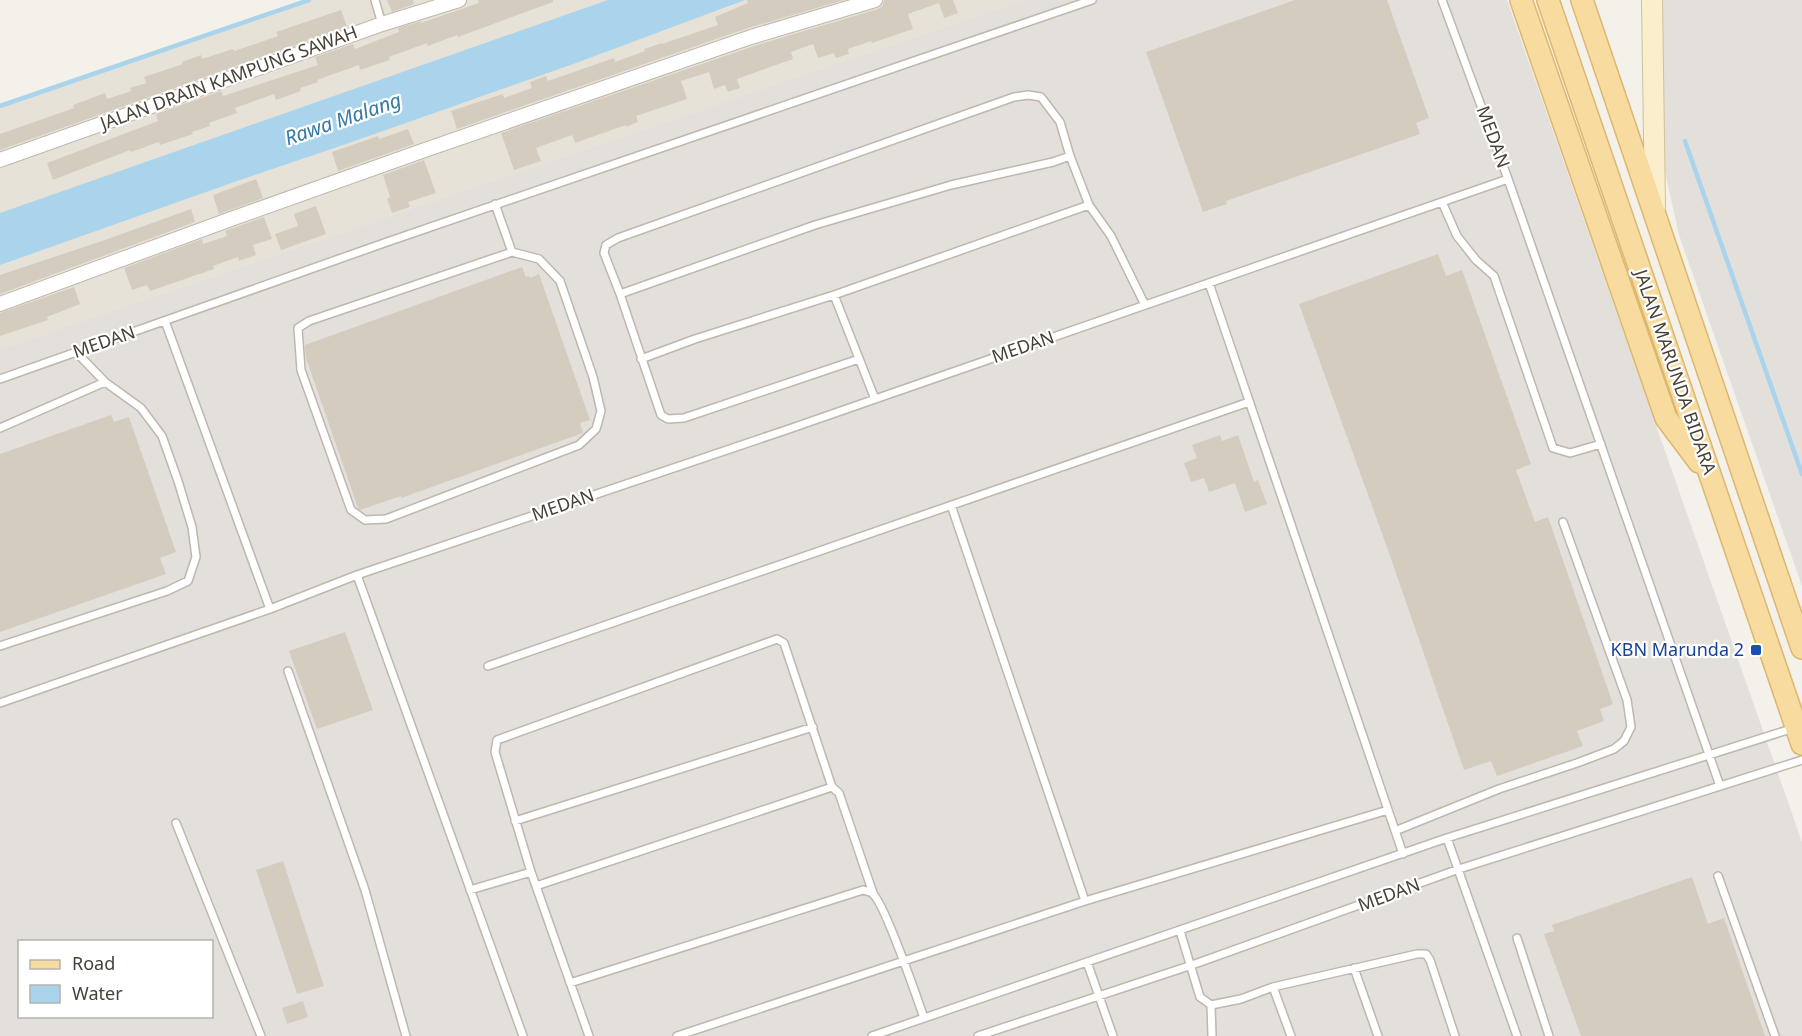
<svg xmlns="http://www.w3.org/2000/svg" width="1802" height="1036" font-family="'Noto Sans',sans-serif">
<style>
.residential{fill:#e7e2d8}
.industrial{fill:#e3dfdb;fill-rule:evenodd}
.water{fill:#aad4ec}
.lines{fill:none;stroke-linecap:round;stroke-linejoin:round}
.stream{stroke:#aad4ec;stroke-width:4.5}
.building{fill:#d5ccc0}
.lane-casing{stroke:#bfb7ad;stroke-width:10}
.street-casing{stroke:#bfb7ad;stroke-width:16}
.secondary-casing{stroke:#d0c19c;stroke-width:22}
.primary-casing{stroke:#dcb76f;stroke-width:24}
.lane{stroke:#fff;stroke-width:7}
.street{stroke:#fff;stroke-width:14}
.secondary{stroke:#fbeecc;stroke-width:20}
.primary{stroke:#f8db9f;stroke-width:21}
.transit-dot{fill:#1a4fb4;stroke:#fff;stroke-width:2}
.labels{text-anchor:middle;stroke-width:4.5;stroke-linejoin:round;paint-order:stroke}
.street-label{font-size:18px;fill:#474138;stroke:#fff}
.transit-label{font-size:18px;fill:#164399;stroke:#fff;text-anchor:end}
.water-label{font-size:20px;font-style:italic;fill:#367aa4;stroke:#fff}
</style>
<rect width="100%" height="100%" fill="#f4f0ea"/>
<path class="residential" d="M 309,0 L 1023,0 L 0,349 L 0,106 Z"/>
<path class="industrial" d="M 1023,0 L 1507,0 L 1802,842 L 1802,1036 L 0,1036 L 0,349 ZM 20,942 L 212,942 L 212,1016 L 20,1016 Z
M 1662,0 L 1802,0 L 1802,586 L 1679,235 L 1662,158 Z"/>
<path class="water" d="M 608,0 L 745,0 L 576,63 L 352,142 L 240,180 L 0,265 L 0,213 Z"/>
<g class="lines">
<path class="stream" d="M 0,106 L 309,0
M 1685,141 L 1802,474"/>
</g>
<path class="building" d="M 387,0 L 413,0 L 414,4 L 392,12 Z
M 478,0 L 553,0 L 553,2 L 458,37 L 457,35 L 428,46 L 427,43 L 389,57 L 390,60 L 360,70 L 359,65 L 317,80 L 318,82 L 300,88 L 301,91 L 276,100 L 274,94 L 235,108 L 237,113 L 209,123 L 210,126 L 192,132 L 193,134 L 160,145 L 159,142 L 131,152 L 130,150 L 53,180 L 47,163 L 158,121 L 156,114 L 221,91 L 223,96 L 318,65 L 315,57 L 353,44 L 355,49 L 399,32 L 398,28 L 421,21 L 421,23 L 479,3 Z
M 747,0 L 844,0 L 748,28 L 457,129 L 451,111 L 503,94 L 504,98 L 532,88 L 530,82 L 546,76 L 548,81 L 614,58 L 615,62 L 645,51 L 644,49 L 662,43 L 662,44 L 718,25 L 715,17 L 748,3 Z
M 884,0 L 953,0 L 958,13 L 944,18 L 939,3 L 908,14 L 913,29 L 872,43 L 871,41 L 848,49 L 849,54 L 836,58 L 834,53 L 818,58 L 813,44 L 791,52 L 793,59 L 737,79 L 740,88 L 728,92 L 725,85 L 714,89 L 709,72 L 681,81 L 687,99 L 636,116 L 638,122 L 626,127 L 626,125 L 575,143 L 572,135 L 536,148 L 541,161 L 514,170 L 501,133 L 754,46 L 878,9 L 882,6 Z
M 1295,0 L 1387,0 L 1429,118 L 1416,123 L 1420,134 L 1226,201 L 1227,204 L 1203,212 L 1146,52 Z
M 341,10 L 347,27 L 0,150 L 0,134 L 74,108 L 73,105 L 105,93 L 107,99 L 131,91 L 130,88 L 146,83 L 144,77 L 183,64 L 182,62 L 201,55 L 202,59 L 233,49 L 234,51 L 255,44 L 278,36 L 276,32 Z
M 408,129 L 414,144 L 338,171 L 332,152 L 378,136 L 379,139 Z
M 424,160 L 436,193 L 408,202 L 410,207 L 392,213 L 387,199 L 390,197 L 383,175 Z
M 256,179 L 263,198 L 219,214 L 213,195 Z
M 316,206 L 326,234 L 281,250 L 275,234 L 298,226 L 294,214 Z
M 191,209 L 195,222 L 0,294 L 0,275 L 102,241 Z
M 264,217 L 272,239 L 253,245 L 256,255 L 239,261 L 238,257 L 213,266 L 214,269 L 150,291 L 147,285 L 132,290 L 124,268 L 202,239 L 203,244 L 227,236 L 225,231 Z
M 1438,254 L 1446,276 L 1462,270 L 1531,464 L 1516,470 L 1535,522 L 1548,517 L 1613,704 L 1600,709 L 1604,721 L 1577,731 L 1583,746 L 1497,776 L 1491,761 L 1464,770 L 1388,550 L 1299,304 Z
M 522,267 L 526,277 L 529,276 L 530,278 L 539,274 L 590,420 L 580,423 L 583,433 L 401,498 L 401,496 L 360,510 L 358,508 L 306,358 L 305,345 Z
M 74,287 L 80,304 L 47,317 L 48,320 L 0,336 L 0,313 Z
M 111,415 L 114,422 L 129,417 L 176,552 L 160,558 L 166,574 L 0,632 L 0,454 Z
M 1220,435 L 1222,441 L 1238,435 L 1254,482 L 1258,480 L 1267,504 L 1245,512 L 1235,483 L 1209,492 L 1204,478 L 1191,482 L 1184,463 L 1197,458 L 1192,445 Z
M 345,632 L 373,710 L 317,729 L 289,651 Z
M 283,861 L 324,986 L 297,994 L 256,870 Z
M 1692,877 L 1708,924 L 1724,918 L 1765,1036 L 1581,1036 L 1544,934 L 1554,931 L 1552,925 Z
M 303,1001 L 308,1017 L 287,1024 L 282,1008 Z"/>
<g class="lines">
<defs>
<path id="lane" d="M 375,0 L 382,24
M 1508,179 L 1720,786
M 1442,202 L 1457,236 L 1476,260 L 1494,276 L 1553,448 L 1570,453 L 1601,444
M 495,204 L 512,252
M 512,252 L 539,259 L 560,281 L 593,377 L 601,411 L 596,429 L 579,445 L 386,519 L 365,520 L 351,510 L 301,370 L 298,328 L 309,321 Z
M 1209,283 L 1403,854
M 620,294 L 604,253 L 606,245 L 618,238 L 1014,97 L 1028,95 L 1041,97 L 1060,122 L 1070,156
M 834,295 L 1089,205
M 165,321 L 270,609
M 641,359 L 695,339 L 834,295 L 875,399
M 859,359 L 684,418 L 668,419 L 661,415 L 620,294 L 815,225 L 951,185 L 1053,162 L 1070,156 L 1089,205 L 1111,236 L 1145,305
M 0,379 L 387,242 L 1092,0
M 0,428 L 105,382
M 951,505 L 1085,901
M 0,646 L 167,591 L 188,581 L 196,557 L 192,527 L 178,481 L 162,436 L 141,408 L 105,382 L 76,352
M 488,666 L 1249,402
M 288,671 L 365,890 L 406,1036
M 0,703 L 270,609 L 357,575
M 515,821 L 813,727
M 176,823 L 261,1036
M 1395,831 L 1499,789 L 1577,763 L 1614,749 L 1624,741 L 1631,727 L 1627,700 L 1563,522
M 1447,838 L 1517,1036
M 531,872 L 495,752 L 497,740 L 777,639 L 784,643 L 832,787
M 1718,876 L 1775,1036
M 536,886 L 832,787 L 839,793 L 873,893
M 470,890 L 531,872 L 589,1036
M 1180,931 L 1200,997 L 1211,1005 L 1241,999 L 1273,987 L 1417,954 L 1426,954 L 1430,960 L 1455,1036
M 1517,938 L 1549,1036
M 1087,962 L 1113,1036
M 1354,968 L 1378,1036
M 570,983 L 863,890 C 866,891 869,891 872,893 C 884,901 917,998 924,1018
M 1273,987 L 1291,1036
M 1211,1005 L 1212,1036
M 523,1036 L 357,575 L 789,429 L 1508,179 L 1442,0
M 677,1036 L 1085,901 L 1388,810
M 872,1036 L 1447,838 L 1794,728
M 978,1036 L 1192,965 L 1459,869 L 1802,760"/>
<path id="street" d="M 0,160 L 382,24 L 459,0
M 0,304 L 231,219 L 422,151 L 751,37 L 875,0"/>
<path id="secondary" d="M 1652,0 L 1655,207"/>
<path id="primary" d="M 1521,0 L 1666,418 L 1699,462
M 1548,0 L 1802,744
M 1582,0 L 1802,648"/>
</defs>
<use href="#lane" class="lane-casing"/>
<use href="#street" class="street-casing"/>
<use href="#secondary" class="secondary-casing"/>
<use href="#primary" class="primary-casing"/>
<use href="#lane" class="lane"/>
<use href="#street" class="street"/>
<use href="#secondary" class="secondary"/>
<use href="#primary" class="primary"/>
</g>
<rect class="transit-dot" x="1750" y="644" width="12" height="12" rx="3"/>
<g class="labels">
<g class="street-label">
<text transform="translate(229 78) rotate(-20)" y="6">JALAN DRAIN KAMPUNG SAWAH</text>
<text transform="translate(1493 137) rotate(70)" y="6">MEDAN</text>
<text transform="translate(104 342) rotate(-19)" y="6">MEDAN</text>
<text transform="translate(1023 347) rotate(-19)" y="6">MEDAN</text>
<text transform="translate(1675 372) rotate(71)" y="6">JALAN MARUNDA BIDARA</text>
<text transform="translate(563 505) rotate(-19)" y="6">MEDAN</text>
<text transform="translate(1389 895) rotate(-20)" y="6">MEDAN</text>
</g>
<g class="transit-label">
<text x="1744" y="656">KBN Marunda 2</text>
</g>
<g class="water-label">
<text transform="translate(343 119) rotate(-19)" y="7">Rawa Malang</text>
</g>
</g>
<rect x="18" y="940" width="195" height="78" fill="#ffffff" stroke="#b5b3af" stroke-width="1.5"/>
<rect x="30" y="960" width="30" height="9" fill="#f8db9f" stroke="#b5b3af" stroke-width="1.5"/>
<text x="72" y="970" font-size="18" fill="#474138">Road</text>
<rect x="30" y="985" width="30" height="18" fill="#aad4ec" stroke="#b5b3af" stroke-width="1.5"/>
<text x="72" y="1000" font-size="18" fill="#474138">Water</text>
</svg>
